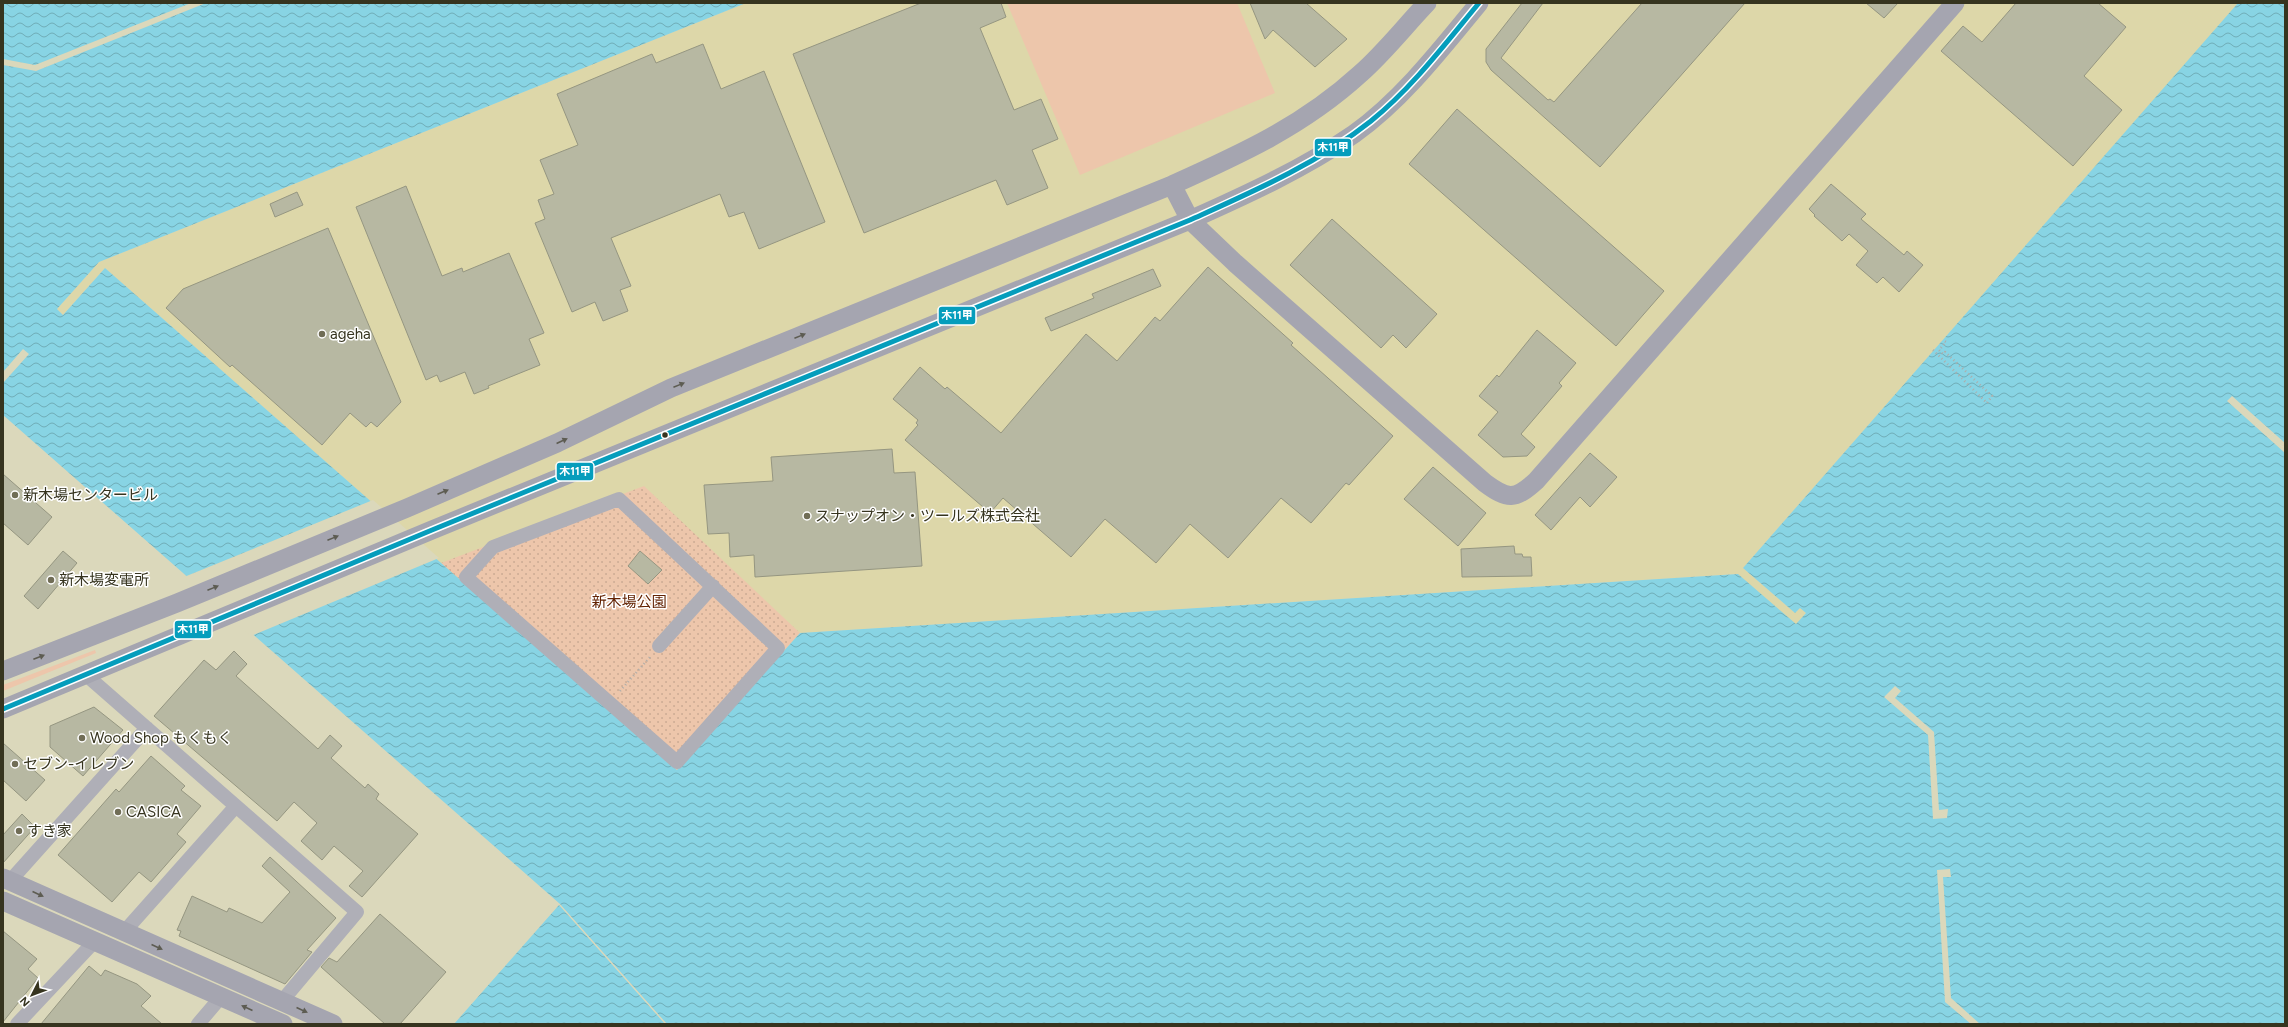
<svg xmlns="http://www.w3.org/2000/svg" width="2288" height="1027" font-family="Figtree,'Noto Sans JP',sans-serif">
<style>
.built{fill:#ddd7a9}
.green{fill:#edc6ab}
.park{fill:url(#park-dots)}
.water{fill:url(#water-waves)}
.pier{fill:#dbd8bb}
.building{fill:#b7b8a2;stroke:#959681}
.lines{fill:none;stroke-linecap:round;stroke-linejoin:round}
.path{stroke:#adadaa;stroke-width:2.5;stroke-dasharray:1 3;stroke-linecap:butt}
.street{stroke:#afafb7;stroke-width:14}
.secondary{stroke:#a5a5b0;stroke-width:19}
.bus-1-casing{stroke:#fff;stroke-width:8}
.bus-1{stroke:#059dbc;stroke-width:5}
.oneway{fill:#5d5c52}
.poi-dot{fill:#706d56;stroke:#fff;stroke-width:1.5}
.bus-dot{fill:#36341f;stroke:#fff;stroke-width:1.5}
.labels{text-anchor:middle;stroke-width:3;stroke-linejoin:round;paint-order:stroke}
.poi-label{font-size:15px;fill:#36341f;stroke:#fff;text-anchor:start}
.park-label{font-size:15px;fill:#632303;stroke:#fff}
.line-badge{stroke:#fff;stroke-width:1.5}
.badge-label{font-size:11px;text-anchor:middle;font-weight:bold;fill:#fff}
</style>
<defs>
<pattern id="park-dots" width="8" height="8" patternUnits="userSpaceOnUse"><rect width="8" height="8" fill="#edc6ab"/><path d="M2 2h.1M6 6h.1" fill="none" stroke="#ccab93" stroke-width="1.8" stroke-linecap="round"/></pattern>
<pattern id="water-waves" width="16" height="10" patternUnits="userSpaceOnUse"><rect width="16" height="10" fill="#88d4e4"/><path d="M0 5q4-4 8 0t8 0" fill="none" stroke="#70adb8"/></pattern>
</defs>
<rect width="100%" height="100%" fill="#dbd8bb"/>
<path class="built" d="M 746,3 L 2239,3 L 1743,568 L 1795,613 L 1800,608 L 1806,613 L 1796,625 L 1737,574 L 800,633 L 677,771 L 105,268 L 63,315 L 57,309 L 99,262 Z"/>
<path class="green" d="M 1007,3 L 1237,3 L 1275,93 L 1080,175 Z
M 95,650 L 96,653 L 3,691 L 3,685 Z"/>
<path class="park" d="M 644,486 L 800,633 L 677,771 L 441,563 Z"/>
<path class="water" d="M 3,3 L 746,3 L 99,262 L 57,309 L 63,315 L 105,268 L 677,770 L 800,633 L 1738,574 L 1796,624 L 1806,613 L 1800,608 L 1795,613 L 1743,568 L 2238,3 L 2285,3 L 2285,1024 L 667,1024 L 560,904 L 3,415 L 3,383 L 29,354 L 23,349 L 3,372 Z
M 559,905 L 665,1024 L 454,1024 Z"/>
<path class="pier" d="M 191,3 L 206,3 L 36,71 L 3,65 L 3,59 L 35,65 Z
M 2232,396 L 2285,443 L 2285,453 L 2227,401 Z
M 373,500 L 439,558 L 251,636 L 184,577 Z
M 1895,686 L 1901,691 L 1895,698 L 1934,732 L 1939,810 L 1948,809 L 1947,818 L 1933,819 L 1928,735 L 1884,697 Z
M 1950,869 L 1951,877 L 1943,877 L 1951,998 L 1980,1024 L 1971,1024 L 1945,1002 L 1937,870 Z"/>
<path class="building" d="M 921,3 L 1001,3 L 1006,17 L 980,28 L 1014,110 L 1041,99 L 1058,139 L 1032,150 L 1048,188 L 1007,205 L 996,180 L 864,233 L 793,54 Z
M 1250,3 L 1306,3 L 1347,39 L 1315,67 L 1273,30 L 1265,39 Z
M 1522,3 L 1543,3 L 1501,58 L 1548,100 L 1550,99 L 1554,102 L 1642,3 L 1745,3 L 1600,167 L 1491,70 L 1486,62 L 1486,49 Z
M 1866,3 L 1898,3 L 1884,18 Z
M 2016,3 L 2098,3 L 2126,27 L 2084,76 L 2122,110 L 2073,166 L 1941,51 L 1963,26 L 1982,42 Z
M 703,44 L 721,89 L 764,71 L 825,222 L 759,249 L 744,212 L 729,217 L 720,194 L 611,238 L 631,286 L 620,290 L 628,311 L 603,321 L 595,302 L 572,312 L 535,223 L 545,219 L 538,200 L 554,194 L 540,160 L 578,145 L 557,94 L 652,54 L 656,63 Z
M 1457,109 L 1664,291 L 1616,346 L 1409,164 Z
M 1831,184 L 1866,214 L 1861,219 L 1904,255 L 1907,251 L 1923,265 L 1899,292 L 1883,277 L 1877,283 L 1856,265 L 1868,251 L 1849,234 L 1842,241 L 1814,216 L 1815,215 L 1809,209 Z
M 406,186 L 442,276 L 462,268 L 463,272 L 509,253 L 544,333 L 529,339 L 540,365 L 488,386 L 489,388 L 474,394 L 465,372 L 440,382 L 437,375 L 426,380 L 356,207 Z
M 297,192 L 303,205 L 275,217 L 270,204 Z
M 1332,219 L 1437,314 L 1406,348 L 1393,335 L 1381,348 L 1290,265 Z
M 328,228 L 401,402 L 377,427 L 371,422 L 366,427 L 350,413 L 322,445 L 232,365 L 230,367 L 166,308 L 183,289 Z
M 1208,267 L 1293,343 L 1291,345 L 1393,436 L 1349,485 L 1346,483 L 1311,523 L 1281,498 L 1228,558 L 1190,524 L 1156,563 L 1105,519 L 1071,557 L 1003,498 L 990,513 L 905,440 L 918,425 L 916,423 L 918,420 L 893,399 L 920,367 L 945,389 L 947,387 L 1001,433 L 1086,334 L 1117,361 L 1155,317 L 1160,321 Z
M 1153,269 L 1161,286 L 1051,331 L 1045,318 L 1094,298 L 1092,294 Z
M 1537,330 L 1576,363 L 1559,383 L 1562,386 L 1521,434 L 1535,447 L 1527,456 L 1503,457 L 1478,435 L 1498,412 L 1479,396 L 1497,375 L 1499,377 Z
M 892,449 L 894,473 L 915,472 L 922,566 L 755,577 L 754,555 L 730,557 L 729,533 L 708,534 L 704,485 L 773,481 L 771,457 Z
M 1590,453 L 1617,477 L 1590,507 L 1580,497 L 1551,530 L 1535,515 Z
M 1433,467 L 1486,513 L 1458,546 L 1404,499 Z
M 3,474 L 52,517 L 28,545 L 3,523 Z
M 1514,546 L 1515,554 L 1522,554 L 1523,557 L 1531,557 L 1532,576 L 1462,577 L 1461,549 Z
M 63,551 L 77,563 L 38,609 L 24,596 Z
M 640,551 L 662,570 L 648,584 L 628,566 Z
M 234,651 L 247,664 L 236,676 L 318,749 L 330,735 L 342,746 L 331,758 L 365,788 L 368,784 L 379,794 L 376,799 L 418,834 L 362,897 L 349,886 L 363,871 L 334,846 L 322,860 L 301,841 L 317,823 L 294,802 L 277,821 L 154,716 L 204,660 L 216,670 Z
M 94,707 L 123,730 L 83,776 L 50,747 L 50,726 Z
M 3,743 L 45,780 L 26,801 L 3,780 Z
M 151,756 L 185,786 L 181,790 L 201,806 L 177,834 L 186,842 L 151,882 L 139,872 L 112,902 L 58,855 L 116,789 L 119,792 Z
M 22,814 L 35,827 L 3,863 L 3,835 Z
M 270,857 L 336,918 L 307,950 L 312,952 L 285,984 L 179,936 L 181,931 L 177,930 L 192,896 L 227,912 L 229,908 L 262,923 L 290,892 L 262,866 Z
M 380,914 L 446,972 L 400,1024 L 385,1024 L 321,967 L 329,958 L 337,962 Z
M 3,931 L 37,959 L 28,969 L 38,978 L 3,1022 Z
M 89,966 L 101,976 L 105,970 L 137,984 L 151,996 L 141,1006 L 162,1024 L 41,1024 Z"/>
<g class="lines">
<path class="path" d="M 1933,350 L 1987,403 L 1992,396 L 1945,352 L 1943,354 L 1939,350 L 1946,342 L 1943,340
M 620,691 L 650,657"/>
<path class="street" d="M 619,499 L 778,648 L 677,762 L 466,577 L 493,547 Z
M 659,646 L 713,586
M 85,674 L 357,912 L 282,1001
M 10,881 L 147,728
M 124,932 L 236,806
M 17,1024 L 94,942
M 198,1024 L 221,997"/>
<path class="secondary" d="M 1172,185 L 1190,220 L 1235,263 L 1485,483 C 1508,500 1515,500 1536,481 L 1955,3
M 3,671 L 177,603 L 407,508 L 557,443 L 671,388 L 1172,185 C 1241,154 1303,126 1360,74 C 1384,53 1405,26 1427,3
M 3,709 L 432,530 L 1190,220 C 1246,195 1303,169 1354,134 C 1402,100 1442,48 1479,3
M 3,878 L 333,1024
M 3,901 L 283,1024"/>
<defs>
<path id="bus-1" d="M 3,709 L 432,530 L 1190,220 C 1252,192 1317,164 1371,121 C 1412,88 1445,44 1479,3"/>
</defs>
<use href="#bus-1" class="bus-1-casing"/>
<use href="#bus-1" class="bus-1"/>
</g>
<defs><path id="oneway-solid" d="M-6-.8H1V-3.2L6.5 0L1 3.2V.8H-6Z"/></defs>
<g class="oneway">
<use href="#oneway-solid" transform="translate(800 336) rotate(-22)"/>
<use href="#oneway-solid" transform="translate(679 385) rotate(-22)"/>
<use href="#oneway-solid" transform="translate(562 441) rotate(-25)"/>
<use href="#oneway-solid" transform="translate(443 492) rotate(-23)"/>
<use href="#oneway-solid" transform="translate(333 538) rotate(-22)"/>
<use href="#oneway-solid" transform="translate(213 588) rotate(-22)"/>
<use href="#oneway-solid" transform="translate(39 657) rotate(-21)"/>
<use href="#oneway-solid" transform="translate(38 894) rotate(24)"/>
<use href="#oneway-solid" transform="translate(157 947) rotate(24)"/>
<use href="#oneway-solid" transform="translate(247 1008) rotate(-156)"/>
<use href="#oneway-solid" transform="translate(302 1010) rotate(24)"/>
</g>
<g class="poi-dot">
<circle cx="322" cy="334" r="4"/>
<circle cx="15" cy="495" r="4"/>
<circle cx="807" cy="516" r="4"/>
<circle cx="51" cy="580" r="4"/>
<circle cx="82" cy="738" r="4"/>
<circle cx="15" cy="764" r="4"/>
<circle cx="118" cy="812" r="4"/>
<circle cx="19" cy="831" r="4"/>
</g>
<circle class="bus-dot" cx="665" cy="435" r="3.5"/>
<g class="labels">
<g class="poi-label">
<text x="330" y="339">ageha</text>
<text x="23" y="500">新木場センタービル</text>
<text x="815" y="521">スナップオン・ツールズ株式会社</text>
<text x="59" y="585">新木場変電所</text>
<text x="90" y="743">Wood Shop もくもく</text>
<text x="23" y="769">セブン-イレブン</text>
<text x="126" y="817">CASICA</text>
<text x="27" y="836">すき家</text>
</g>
<g class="park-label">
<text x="629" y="607">新木場公園</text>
</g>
</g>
<g class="line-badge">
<rect x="1314" y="138" width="38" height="19" rx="4" fill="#059dbc"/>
<rect x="938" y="306" width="38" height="19" rx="4" fill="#059dbc"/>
<rect x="556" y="462" width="38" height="19" rx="4" fill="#059dbc"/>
<rect x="174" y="620" width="38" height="19" rx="4" fill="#059dbc"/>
</g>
<g class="badge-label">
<text x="1333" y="151">木11甲</text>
<text x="957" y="319">木11甲</text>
<text x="575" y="475">木11甲</text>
<text x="193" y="633">木11甲</text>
</g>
<rect width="2288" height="1027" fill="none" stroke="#36341f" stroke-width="8"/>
<g transform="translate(32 995) rotate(228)" stroke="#ffffff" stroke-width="3" paint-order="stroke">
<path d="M0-3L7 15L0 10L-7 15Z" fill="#36341f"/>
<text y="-6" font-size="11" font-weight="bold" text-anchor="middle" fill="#36341f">N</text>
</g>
</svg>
